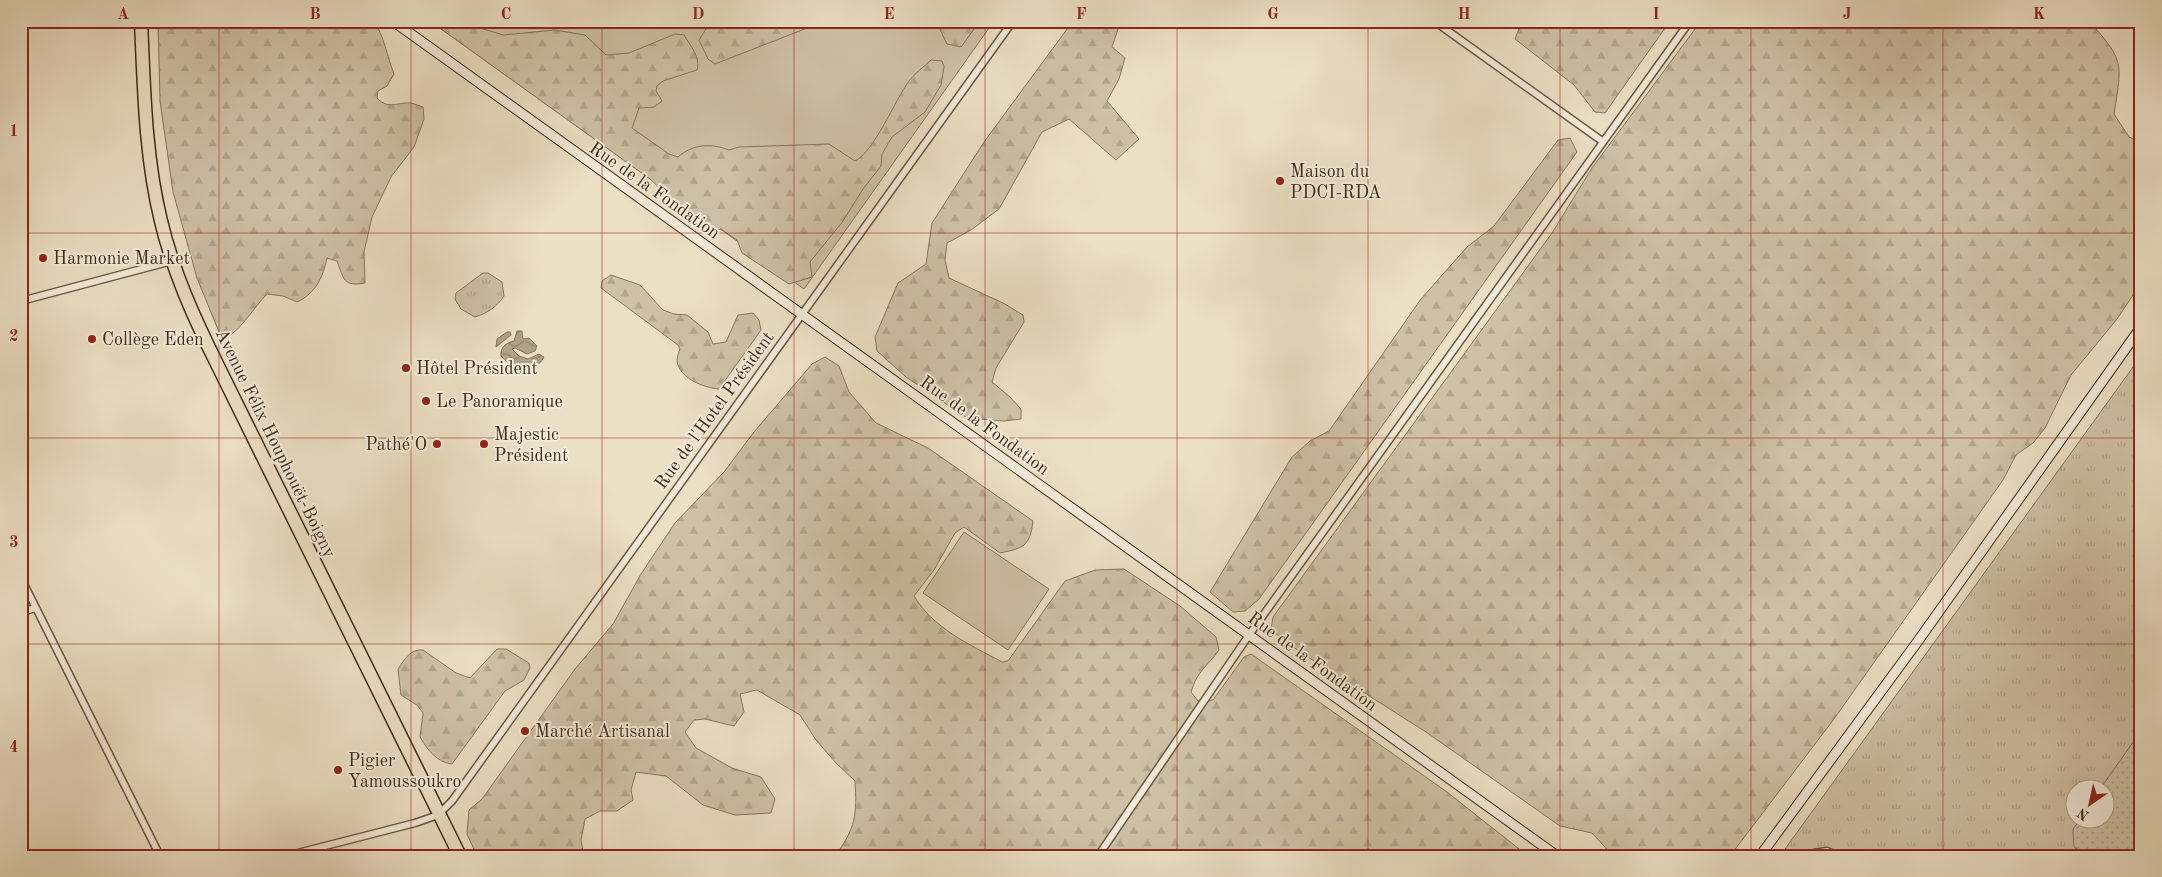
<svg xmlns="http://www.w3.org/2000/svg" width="2162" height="877" font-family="'Old Standard TT',serif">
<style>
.grass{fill:#cec1a6;stroke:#86765c}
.forest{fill:url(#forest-firs);stroke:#86765c}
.park{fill:url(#park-tufts);stroke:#86765c;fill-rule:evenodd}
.garden{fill:url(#garden-dots);stroke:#86765c}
.water{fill:url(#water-waves);stroke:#827358}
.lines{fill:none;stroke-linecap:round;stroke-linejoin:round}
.street-casing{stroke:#69593e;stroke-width:9}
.secondary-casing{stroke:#3e2c12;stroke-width:11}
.highway-casing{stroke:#3e2c12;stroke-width:15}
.street{stroke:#f2ead9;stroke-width:6}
.secondary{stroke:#f2ead9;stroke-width:9}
.highway{stroke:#ebdfc4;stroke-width:12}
.grid{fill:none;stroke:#8f2418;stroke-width:1;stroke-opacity:0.55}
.poi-dot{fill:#8f2418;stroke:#f2ead9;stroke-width:2}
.labels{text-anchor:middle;stroke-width:4;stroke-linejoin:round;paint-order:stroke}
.poi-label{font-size:18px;fill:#3e2c12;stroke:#f2ead9;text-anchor:start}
.street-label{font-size:18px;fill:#3e2c12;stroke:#f2ead9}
.neatline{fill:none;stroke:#8f2418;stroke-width:2}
.grid-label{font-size:16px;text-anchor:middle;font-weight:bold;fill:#8f2418}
</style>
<defs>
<pattern id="forest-firs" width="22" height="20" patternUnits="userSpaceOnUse" patternTransform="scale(1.25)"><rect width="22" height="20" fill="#cec1a6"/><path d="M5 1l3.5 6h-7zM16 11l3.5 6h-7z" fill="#b2a68e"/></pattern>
<pattern id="park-tufts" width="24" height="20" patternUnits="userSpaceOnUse" patternTransform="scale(1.25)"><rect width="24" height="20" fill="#cec1a6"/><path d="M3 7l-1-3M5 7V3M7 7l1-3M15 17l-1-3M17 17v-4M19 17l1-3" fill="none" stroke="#b2a68e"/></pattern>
<pattern id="garden-dots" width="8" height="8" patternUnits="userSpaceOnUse" patternTransform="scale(1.25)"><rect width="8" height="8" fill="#cec1a6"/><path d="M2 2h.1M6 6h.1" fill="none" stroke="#b2a68e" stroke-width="1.8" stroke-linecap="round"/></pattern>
<pattern id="water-waves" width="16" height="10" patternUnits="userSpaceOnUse" patternTransform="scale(1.25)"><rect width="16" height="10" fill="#b0a287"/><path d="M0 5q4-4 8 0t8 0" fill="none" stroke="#91846d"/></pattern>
</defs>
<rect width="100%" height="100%" fill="#ebdfc4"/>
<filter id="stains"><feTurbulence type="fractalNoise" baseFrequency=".004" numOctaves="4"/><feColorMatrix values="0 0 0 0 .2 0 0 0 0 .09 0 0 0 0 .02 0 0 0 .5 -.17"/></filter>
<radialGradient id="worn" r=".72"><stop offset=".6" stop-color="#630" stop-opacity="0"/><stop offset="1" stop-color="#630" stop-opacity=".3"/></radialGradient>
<path class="grass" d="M 430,21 L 994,21 L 804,289 Z
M 964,532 L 1049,589 L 1008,650 L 923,593 Z"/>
<path class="forest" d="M 158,21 L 374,21 C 384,36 387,56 394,74 L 387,86 L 378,91 L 377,98 C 388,110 398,102 411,103 C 415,104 420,106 423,107 L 424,119 L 414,147 L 391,177 L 372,217 L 364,252 L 365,283 C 343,287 344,279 337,261 L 327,258 C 323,277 316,293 297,302 L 283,296 L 267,294 C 253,308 243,328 226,338 L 219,332 L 197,278 L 173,192 L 160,101 Z
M 430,21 L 471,21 L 480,28 L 503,35 L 555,30 L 585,35 L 606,55 L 629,53 L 675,34 L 684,35 C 690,45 701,58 697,70 L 663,81 L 657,86 L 656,91 L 662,101 L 654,107 L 639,108 L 632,128 L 669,154 L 678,157 C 693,144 711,143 729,150 L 739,147 L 829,144 L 855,161 C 874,152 895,100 909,81 C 915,73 924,67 931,60 L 942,61 L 944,67 L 941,85 L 925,112 L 892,137 L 882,154 L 881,166 L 863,189 L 843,221 L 810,262 L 812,277 L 789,284 L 742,253 L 737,240 L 721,229 L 715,231 L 679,206 L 650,179 Z
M 711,21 L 825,21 L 715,64 L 708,59 L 699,40 Z
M 936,21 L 980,21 L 961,47 L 947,44 Z
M 1073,21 L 1148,21 L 1119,26 L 1112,47 L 1125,58 L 1119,79 L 1107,101 L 1139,139 L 1116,160 L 1069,119 L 1042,132 L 999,209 L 971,230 L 947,243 L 945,260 L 949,278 L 1005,304 L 1023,315 L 1024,322 L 996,368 L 992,382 L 1010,397 L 1021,409 L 1021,419 L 1004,421 L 967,418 L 906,377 L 877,351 L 875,337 L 898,283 L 926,264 L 932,223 L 984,142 Z
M 1522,21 L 1670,21 L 1605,113 L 1595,112 L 1574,85 L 1515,39 Z
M 1701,21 L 2089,21 C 2125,61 2122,63 2114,114 L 2129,137 L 2141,142 L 2141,283 L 2117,319 L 2071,375 L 2045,428 L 2033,443 L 2016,455 L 2003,480 L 1834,719 L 1730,856 L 1613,856 L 1592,833 L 1560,826 L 1426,732 L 1300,652 L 1271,630 L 1273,617 L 1552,233 L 1592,168 Z
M 1570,138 L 1577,152 L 1259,599 L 1245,611 L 1233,612 L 1210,592 L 1292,457 L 1310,441 L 1329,431 L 1421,299 L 1467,247 L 1494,226 L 1558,140 Z
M 611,275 L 640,285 L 663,310 L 674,314 L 687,315 L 708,332 L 713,344 L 726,342 L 738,315 L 753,313 L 759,320 L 761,330 L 719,389 C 704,388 679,378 677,361 C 677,357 679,352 680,349 L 678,345 L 601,288 L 602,281 Z
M 825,357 L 839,366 L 849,392 L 876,423 L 928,448 L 1033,521 C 1030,547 1023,548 1000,553 L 964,527 L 955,533 L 934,570 L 914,596 C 934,629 969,644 1002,662 L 1008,661 L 1065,581 L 1095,570 L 1124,569 L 1180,606 L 1216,637 L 1219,650 C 1207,667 1197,671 1191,692 L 1198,701 L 1213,700 L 1244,657 L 1251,654 L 1447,792 L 1528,856 L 835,856 C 856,828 857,814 855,781 L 836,763 L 816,740 L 800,715 L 757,690 L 740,694 L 744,712 L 734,726 L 705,719 L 694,720 L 685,732 L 696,748 L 732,768 L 761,777 L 775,799 L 771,813 L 735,815 L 703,805 L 666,776 L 636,772 L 631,790 L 633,800 L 617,811 L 600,811 L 585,819 L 581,840 L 584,856 L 477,856 L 467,834 L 469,810 L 482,799 L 575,669 L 613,624 L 641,574 L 675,523 L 724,472 L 754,432 L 812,364 Z
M 497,649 L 506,649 L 529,663 L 530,668 L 524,680 L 505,691 L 452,764 C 437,762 428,751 420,737 L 423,713 L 417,705 L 401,695 L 398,669 C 405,659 410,649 423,650 L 456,673 L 470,678 Z"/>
<path class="park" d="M 483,273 L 488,273 L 502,282 L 504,296 C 498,306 486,314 475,317 L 461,309 L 455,299 L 456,293 Z
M 2141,356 L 2141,856 L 1780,856 ZM 2074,790 L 2104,790 L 2104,820 L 2074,820 Z"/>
<path class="garden" d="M 2141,731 L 2141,847 L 2134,856 L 2086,856 L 2074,847 L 2073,829 L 2080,820 L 2104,820 L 2104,790 L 2100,789 Z"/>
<path class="water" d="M 517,331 L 522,331 L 523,339 L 529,338 L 537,346 L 535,351 L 527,354 L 515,348 L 512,349 L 519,356 L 528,359 L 539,354 L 544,357 C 534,376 513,369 501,356 C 500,347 506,343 514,341 Z
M 507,332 L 510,332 L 511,335 L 496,347 L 497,339 Z"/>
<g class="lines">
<defs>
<path id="street" d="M 1434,21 L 1602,141
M 21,301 L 172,261
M 21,578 L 160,856
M 21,612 L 36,608
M 286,856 L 415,823 L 438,815 L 452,801 L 1013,21
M 1098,856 L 1249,635 L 1690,21
M 1812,856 L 1814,853 L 1827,851 L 1837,856"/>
<path id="secondary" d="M 393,21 L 1557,856
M 1760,856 L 1918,641 L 2141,327"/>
<path id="highway" d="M 141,21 C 144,88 145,156 161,221 C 173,272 195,320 218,366 L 460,856"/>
</defs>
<use href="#street" class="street-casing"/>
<use href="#secondary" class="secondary-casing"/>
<use href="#highway" class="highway-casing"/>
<use href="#street" class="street"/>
<use href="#secondary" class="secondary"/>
<use href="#highway" class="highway"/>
</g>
<path class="grid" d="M 219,21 L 219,856M 411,21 L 411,856M 602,21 L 602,856M 794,21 L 794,856M 985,21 L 985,856M 1177,21 L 1177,856M 1368,21 L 1368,856M 1560,21 L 1560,856M 1751,21 L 1751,856M 1943,21 L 1943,856M 21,233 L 2141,233M 21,438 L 2141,438M 21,644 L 2141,644"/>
<g class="poi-dot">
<circle cx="1280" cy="181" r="5"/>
<circle cx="43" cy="258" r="5"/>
<circle cx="92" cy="339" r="5"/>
<circle cx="406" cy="368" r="5"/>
<circle cx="426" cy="401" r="5"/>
<circle cx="437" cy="444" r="5"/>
<circle cx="484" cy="444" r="5"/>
<circle cx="525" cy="731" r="5"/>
<circle cx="338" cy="770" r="5"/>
</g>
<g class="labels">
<g class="poi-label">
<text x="1290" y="177">Maison du<tspan x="1290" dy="21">PDCI-RDA</tspan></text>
<text x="53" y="264">Harmonie Market</text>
<text x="102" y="345">Collège Eden</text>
<text x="416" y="374">Hôtel Président</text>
<text x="436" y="407">Le Panoramique</text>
<text x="494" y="440">Majestic<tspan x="494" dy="21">Président</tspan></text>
<text x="427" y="450" text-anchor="end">Pathé'O</text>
<text x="535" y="737">Marché Artisanal</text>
<text x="348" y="766">Pigier<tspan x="348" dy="21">Yamoussoukro</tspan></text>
</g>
<g class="street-label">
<text transform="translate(655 190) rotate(35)" y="6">Rue de la Fondation</text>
<text transform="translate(714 410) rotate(-54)" y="6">Rue de l'Hotel Président</text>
<text transform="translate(985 425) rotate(36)" y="6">Rue de la Fondation</text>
<text transform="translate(276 443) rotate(64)" y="6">Avenue Félix Houphouët-Boigny</text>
<text transform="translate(1313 661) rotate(36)" y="6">Rue de la Fondation</text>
</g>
</g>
<rect width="2162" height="877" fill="none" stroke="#ebdfc4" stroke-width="55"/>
<g transform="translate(2090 804) rotate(214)"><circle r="24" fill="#f2ead9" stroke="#aa9e89"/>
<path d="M0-4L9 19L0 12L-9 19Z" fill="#8f2418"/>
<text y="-8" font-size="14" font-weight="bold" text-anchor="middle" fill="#3e2c12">N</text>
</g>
<rect x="28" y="28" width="2106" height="822" class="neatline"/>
<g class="grid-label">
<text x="123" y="19">A</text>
<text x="315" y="19">B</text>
<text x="506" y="19">C</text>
<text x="698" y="19">D</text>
<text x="889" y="19">E</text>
<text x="1081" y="19">F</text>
<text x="1273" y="19">G</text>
<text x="1464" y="19">H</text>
<text x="1656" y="19">I</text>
<text x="1847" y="19">J</text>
<text x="2039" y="19">K</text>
<text x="14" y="136">1</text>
<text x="14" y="341">2</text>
<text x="14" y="547">3</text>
<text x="14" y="752">4</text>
</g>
<rect width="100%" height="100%" filter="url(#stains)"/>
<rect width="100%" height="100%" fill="url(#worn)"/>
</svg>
